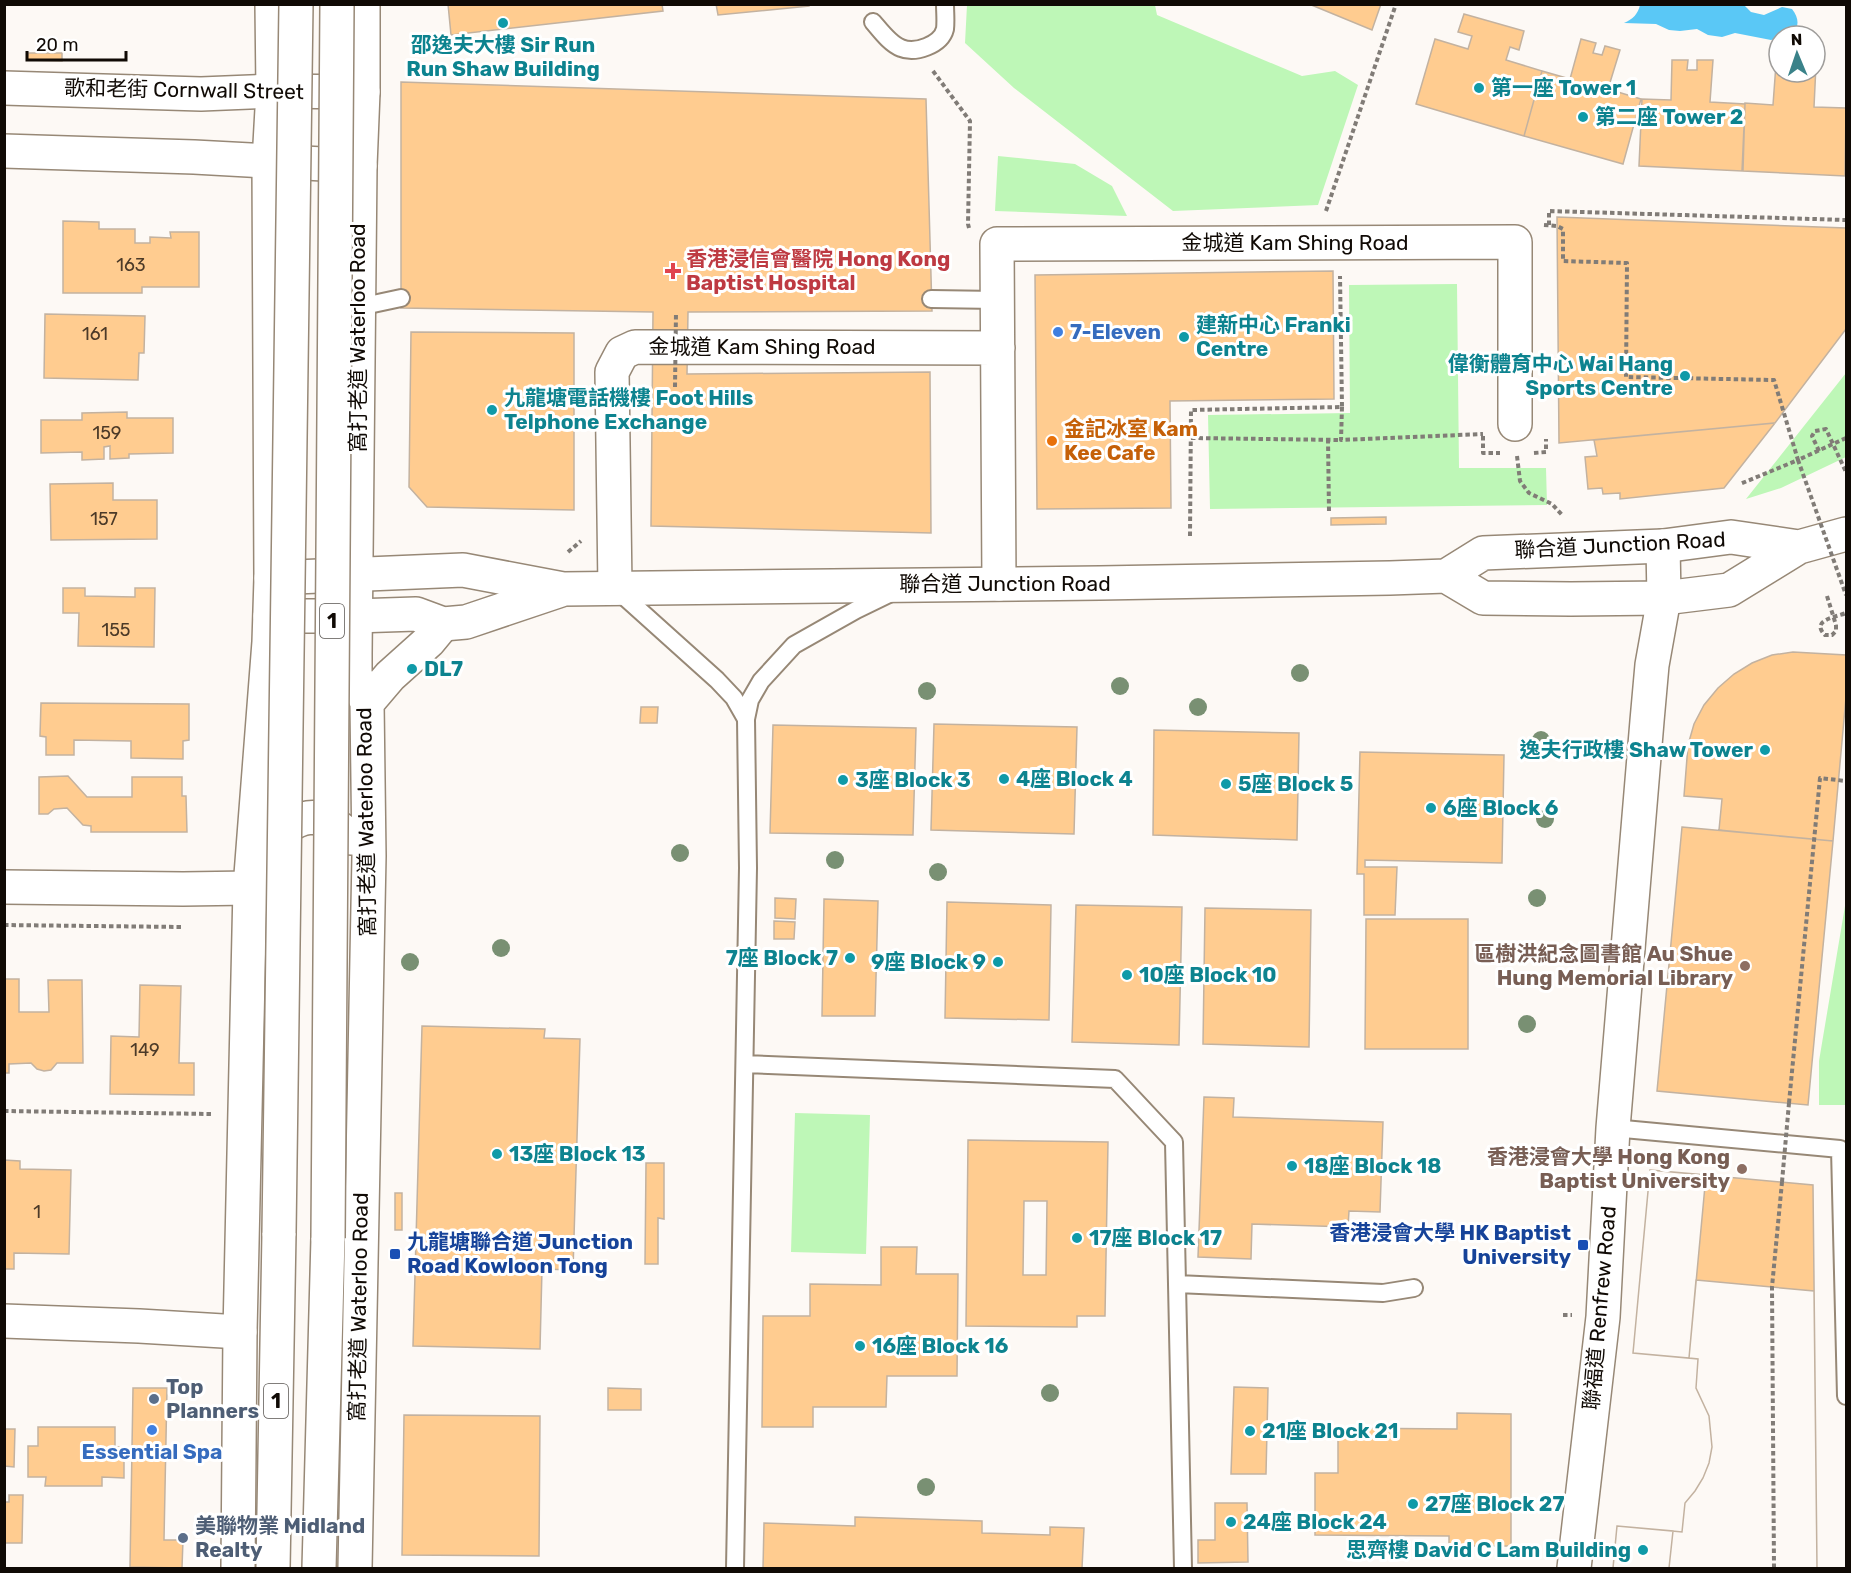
<svg xmlns="http://www.w3.org/2000/svg" width="1851" height="1573" font-family="Rubik,'Noto Sans TC',sans-serif">
<style>
.green{fill:#bef7b7}
.water{fill:#5ac8f6}
.building{fill:#ffcc90;stroke:#c3b2a0;stroke-width:1.5;fill-rule:evenodd}
.lines{fill:none;stroke-linecap:round;stroke-linejoin:round}
.service-casing{stroke:#978876;stroke-width:20}
.minor-casing{stroke:#978876;stroke-width:36}
.tertiary-casing{stroke:#978876;stroke-width:36}
.secondary-casing{stroke:#978876;stroke-width:36}
.primary-casing{stroke:#978876;stroke-width:36}
.trunk-casing{stroke:#978876;stroke-width:36}
.path{stroke:#817c77;stroke-width:4;stroke-dasharray:4.5 3;stroke-linecap:butt}
.service{stroke:#fff;stroke-width:16}
.minor{stroke:#fff;stroke-width:33}
.tertiary{stroke:#fff;stroke-width:33}
.secondary{stroke:#fff;stroke-width:33}
.primary{stroke:#fff;stroke-width:33}
.trunk{stroke:#fff;stroke-width:33}
.trunk-bridge-casing{stroke:#978876;stroke-width:36;stroke-linecap:butt}
.path-bridge{stroke:#817c77;stroke-width:4;stroke-dasharray:4.5 3;stroke-linecap:butt}
.trunk-bridge{stroke:#fff;stroke-width:33}
.tree{fill:#799073}
.culture-dot{fill:#0f9aa8;stroke:#fff;stroke-width:2}
.health-dot{fill:#e0444e;stroke:#fff;stroke-width:2}
.shop-dot{fill:#3f7fe0;stroke:#fff;stroke-width:2}
.food-dot{fill:#e8710a;stroke:#fff;stroke-width:2}
.education-dot{fill:#8d6e63;stroke:#fff;stroke-width:2}
.transit-dot{fill:#1a4fb4;stroke:#fff;stroke-width:2}
.service-dot{fill:#5c6f8a;stroke:#fff;stroke-width:2}
.labels{text-anchor:middle;stroke-width:6;stroke-linejoin:round;paint-order:stroke}
.number-label{font-size:18px;fill:#4c3a28}
.shield{fill:#fff;stroke:#585450;stroke-width:1.5}
.shield-label{font-size:20px;font-weight:bold;fill:#100a05}
.culture-label{font-size:21px;font-weight:bold;fill:#0d838f;stroke:#fff;text-anchor:start}
.street-label{font-size:21px;fill:#100a05;stroke:#fff}
.health-label{font-size:21px;font-weight:bold;fill:#be3a42;stroke:#fff;text-anchor:start}
.shop-label{font-size:21px;font-weight:bold;fill:#366cbe;stroke:#fff;text-anchor:start}
.food-label{font-size:21px;font-weight:bold;fill:#c56008;stroke:#fff;text-anchor:start}
.education-label{font-size:21px;font-weight:bold;fill:#785e54;stroke:#fff;text-anchor:end}
.transit-label{font-size:21px;font-weight:bold;fill:#164399;stroke:#fff;text-anchor:end}
.service-label{font-size:21px;font-weight:bold;fill:#4e5e75;stroke:#fff;text-anchor:start}
</style>
<rect width="100%" height="100%" fill="#fdf9f5"/>
<path class="green" d="M 967,5 L 1155,5 L 1157,15 L 1302,76 L 1335,71 L 1358,85 L 1318,205 L 1173,211 L 1014,88 L 965,43 Z
M 998,156 L 1075,164 L 1112,186 L 1127,216 L 995,211 Z
M 1457,284 L 1459,468 L 1546,468 L 1547,505 L 1210,509 L 1208,415 L 1350,413 L 1349,285 Z
M 1846,373 L 1846,457 L 1781,488 L 1746,499 Z
M 1846,900 L 1846,1105 L 1819,1105 L 1819,1061 Z
M 795,1113 L 870,1115 L 866,1254 L 791,1252 Z"/>
<path class="water" d="M 1640,5 L 1744,5 L 1751,12 L 1764,15 L 1782,7 L 1792,9 C 1803,23 1797,36 1779,36 L 1779,38 L 1771,40 L 1735,33 L 1722,37 L 1708,35 L 1697,29 L 1680,31 L 1669,30 L 1656,24 L 1624,23 C 1633,19 1638,14 1640,5 Z"/>
<path class="building" d="M 448,4 L 662,4 L 663,11 L 451,35 Z
M 716,4 L 809,4 L 809,6 L 718,15 Z
M 1309,4 L 1381,4 L 1372,30 Z
M 1464,14 L 1524,31 L 1519,50 L 1510,47 L 1506,60 L 1542,71 L 1524,136 L 1416,104 L 1435,39 L 1468,49 L 1472,36 L 1458,32 Z
M 1581,39 L 1596,43 L 1593,53 L 1602,55 L 1605,46 L 1620,50 L 1608,89 L 1641,99 L 1623,164 L 1524,136 L 1542,71 L 1570,79 Z
M 28,53 L 62,53 L 62,61 L 27,60 Z
M 1672,60 L 1688,60 L 1687,70 L 1697,70 L 1697,60 L 1713,60 L 1710,102 L 1745,104 L 1742,171 L 1639,166 L 1642,99 L 1671,100 Z
M 1776,64 L 1779,64 L 1779,72 L 1790,72 L 1790,74 L 1815,72 L 1816,65 L 1814,107 L 1846,108 L 1845,176 L 1743,171 L 1745,103 L 1773,105 Z
M 401,82 L 926,99 L 932,311 L 688,312 L 687,374 L 930,372 L 931,533 L 651,526 L 653,312 L 401,308 Z
M 1557,217 L 1846,228 L 1846,329 L 1775,423 L 1559,443 Z
M 63,221 L 99,222 L 99,229 L 135,229 L 135,243 L 150,243 L 150,237 L 171,238 L 170,232 L 199,232 L 199,287 L 142,287 L 142,293 L 63,293 Z
M 1333,271 L 1334,399 L 1170,401 L 1171,508 L 1037,509 L 1035,275 Z
M 45,314 L 145,316 L 144,353 L 139,353 L 138,380 L 44,378 Z
M 411,332 L 574,333 L 574,510 L 427,507 L 409,487 Z
M 127,412 L 127,418 L 173,418 L 173,453 L 129,454 L 129,458 L 110,459 L 110,446 L 104,447 L 104,459 L 82,460 L 82,452 L 41,453 L 41,420 L 82,420 L 82,413 Z
M 1775,423 L 1724,488 L 1620,499 L 1620,493 L 1603,494 L 1602,488 L 1588,489 L 1585,457 L 1597,456 L 1594,440 Z
M 113,483 L 113,500 L 157,500 L 157,539 L 51,540 L 50,484 Z
M 1386,517 L 1386,524 L 1331,525 L 1331,518 Z
M 63,588 L 85,588 L 85,596 L 135,597 L 135,588 L 155,588 L 154,647 L 78,646 L 79,613 L 63,613 Z
M 1793,652 L 1846,655 L 1846,697 L 1833,841 L 1719,830 L 1722,799 L 1684,796 L 1688,745 L 1694,724 L 1704,705 L 1718,688 L 1734,674 L 1752,663 L 1772,655 Z
M 41,703 L 189,704 L 189,740 L 183,741 L 183,759 L 131,758 L 131,741 L 74,740 L 74,755 L 46,755 L 46,737 L 40,736 Z
M 641,707 L 658,707 L 657,723 L 640,723 Z
M 934,724 L 1077,727 L 1074,834 L 931,830 Z
M 773,725 L 916,728 L 913,835 L 770,833 Z
M 1154,730 L 1299,733 L 1297,840 L 1153,835 Z
M 1360,752 L 1504,755 L 1502,863 L 1365,860 L 1365,867 L 1397,867 L 1395,915 L 1364,915 L 1364,874 L 1357,874 Z
M 68,776 L 87,797 L 132,797 L 132,777 L 182,777 L 182,796 L 186,796 L 187,832 L 91,832 L 91,826 L 83,825 L 67,808 L 54,809 L 48,814 L 39,814 L 39,777 Z
M 1682,827 L 1833,841 L 1808,1105 L 1657,1091 Z
M 775,898 L 796,899 L 795,919 L 775,918 Z
M 824,899 L 878,901 L 875,1016 L 822,1016 Z
M 947,902 L 1051,905 L 1049,1020 L 945,1018 Z
M 1076,905 L 1182,907 L 1179,1045 L 1072,1042 Z
M 1205,908 L 1311,910 L 1309,1047 L 1203,1044 Z
M 1366,919 L 1468,919 L 1468,1049 L 1365,1049 Z
M 774,921 L 795,922 L 794,939 L 774,939 Z
M 4,979 L 19,979 L 19,1012 L 49,1012 L 48,980 L 82,980 L 83,1063 L 57,1063 L 51,1070 L 44,1071 L 37,1069 L 31,1063 L 9,1064 L 9,1073 L 4,1073 Z
M 140,985 L 181,986 L 179,1063 L 194,1063 L 194,1095 L 110,1094 L 111,1036 L 139,1037 Z
M 422,1026 L 545,1029 L 544,1038 L 580,1039 L 573,1270 L 542,1269 L 540,1349 L 413,1346 Z
M 1204,1097 L 1234,1098 L 1233,1117 L 1383,1122 L 1380,1212 L 1349,1211 L 1348,1227 L 1252,1224 L 1251,1259 L 1198,1257 Z
M 968,1140 L 1108,1142 L 1105,1316 L 1077,1316 L 1077,1327 L 966,1326 ZM 1024,1201 L 1047,1201 L 1046,1275 L 1023,1275 Z
M 4,1160 L 20,1161 L 20,1169 L 71,1170 L 69,1254 L 14,1253 L 14,1269 L 4,1269 Z
M 646,1163 L 664,1163 L 664,1219 L 658,1218 L 658,1264 L 645,1264 Z
M 1650,1170 L 1706,1175 L 1689,1358 L 1633,1353 Z
M 1650,1170 L 1813,1185 L 1817,1568 L 1613,1568 L 1617,1526 L 1682,1532 L 1685,1503 L 1695,1491 L 1703,1478 L 1709,1463 L 1712,1447 L 1709,1416 L 1696,1388 L 1698,1359 L 1633,1353 Z
M 395,1193 L 402,1193 L 402,1230 L 395,1230 Z
M 881,1247 L 917,1247 L 916,1274 L 958,1274 L 957,1376 L 887,1376 L 886,1407 L 813,1407 L 813,1427 L 762,1427 L 763,1316 L 810,1316 L 810,1284 L 881,1285 Z
M 1696,1280 L 1814,1291 L 1817,1568 L 1669,1568 L 1673,1531 L 1682,1532 L 1685,1503 L 1695,1491 L 1703,1478 L 1709,1463 L 1712,1447 L 1709,1416 L 1696,1388 L 1698,1359 L 1689,1358 Z
M 1234,1387 L 1268,1388 L 1266,1474 L 1231,1474 Z
M 133,1388 L 167,1388 L 164,1540 L 183,1540 L 182,1568 L 130,1567 Z
M 608,1388 L 641,1389 L 641,1410 L 608,1410 Z
M 1457,1413 L 1511,1414 L 1511,1546 L 1449,1546 L 1449,1536 L 1315,1535 L 1315,1473 L 1338,1473 L 1338,1428 L 1457,1429 Z
M 404,1415 L 540,1416 L 539,1556 L 402,1555 Z
M 38,1427 L 115,1427 L 115,1447 L 124,1447 L 124,1478 L 102,1477 L 102,1486 L 45,1486 L 46,1477 L 28,1477 L 28,1446 L 38,1446 Z
M 4,1429 L 15,1429 L 14,1467 L 4,1466 Z
M 9,1495 L 23,1495 L 22,1543 L 4,1543 L 4,1502 L 9,1502 Z
M 1215,1503 L 1247,1503 L 1248,1562 L 1198,1563 L 1198,1540 L 1215,1540 Z
M 855,1517 L 982,1521 L 982,1533 L 1050,1535 L 1050,1527 L 1084,1528 L 1082,1568 L 763,1568 L 764,1523 L 855,1526 Z
M 1617,1526 L 1673,1531 L 1669,1568 L 1613,1568 Z"/>
<g class="lines">
<defs>
<path id="service" d="M 873,22 C 880,30 890,44 901,48 C 915,54 941,45 945,29 C 946,21 945,12 945,4
M 931,299 L 997,300
M 359,307 L 401,298
M 618,591 L 717,680 L 734,698 L 746,719
M 745,1064 L 1115,1079 L 1174,1142 L 1183,1568
M 1613,1128 L 1840,1149 L 1846,1396
M 1177,1284 L 1383,1293 L 1414,1288
M 735,1568 L 748,868 L 746,719 L 750,700 L 761,681 L 794,645 L 856,610 L 893,592"/>
<path id="minor" d="M 999,584 L 997,244 L 1515,242 L 1515,424
M 615,588 L 612,372 L 622,353 L 635,347 L 998,348
M 4,887 L 183,889 L 250,888
M 4,1321 L 139,1326 L 240,1332"/>
<path id="tertiary" d="M 1574,1568 L 1603,1317 L 1613,1128 L 1647,721 L 1652,665 L 1664,598 L 1663,546"/>
<path id="secondary" d="M 4,88 L 201,94 L 273,91 L 363,92
M 4,151 L 194,157 L 360,166
M 1446,576 L 1483,598 L 1571,599 L 1664,598 L 1729,590 L 1799,547 L 1846,534
M 271,578 L 463,570 L 563,589 L 1100,583 L 1390,578 L 1446,576 L 1483,553 L 1663,546 L 1731,537 L 1799,547
M 270,616 L 355,616 L 416,614 L 443,624 L 466,622 L 561,590"/>
<path id="primary" d="M 367,703 L 390,676 L 429,641 L 443,624
M 264,842 C 299,817 315,804 351,838
M 238,1568 L 240,1332 L 250,888 L 269,642 L 271,578 L 269,162 L 273,91 L 272,4
M 355,1568 L 369,856 L 367,703 L 355,674 L 355,654 L 360,166 L 363,92 L 363,4"/>
<path id="trunk" d="M 273,1568 L 279,1233
M 319,1568 L 328,1238"/>
</defs>
<use href="#service" class="service-casing"/>
<use href="#minor" class="minor-casing"/>
<use href="#tertiary" class="tertiary-casing"/>
<use href="#secondary" class="secondary-casing"/>
<use href="#primary" class="primary-casing"/>
<use href="#trunk" class="trunk-casing"/>
<path class="path" d="M 933,71 L 970,121 L 968,224 L 969,228
M 1326,211 L 1396,4
M 1544,225 L 1557,226 L 1563,229 L 1563,261 L 1627,263 L 1626,377 L 1774,380 L 1798,460 L 1740,484
M 1549,225 L 1549,211 L 1846,220
M 1342,407 L 1341,440 L 1483,434
M 1483,436 L 1483,453 L 1500,453
M 1191,438 L 1341,440
M 1328,439 L 1329,512
M 1819,451 L 1812,436 L 1815,431 L 1826,429 L 1846,472
M 1534,453 L 1546,452 L 1546,439
M 1517,456 L 1520,481 L 1529,493 L 1552,504 L 1563,516
M 1190,536 L 1191,410 L 1342,407 L 1340,276
M 568,552 L 581,541
M 1827,596 L 1836,625
M 4,925 L 182,927
M 1789,1103 L 1820,778 L 1846,781
M 4,1111 L 212,1114
M 1563,1315 L 1572,1315
M 1774,1568 L 1772,1287 L 1782,1182"/>
<use href="#service" class="service"/>
<use href="#minor" class="minor"/>
<use href="#tertiary" class="tertiary"/>
<use href="#secondary" class="secondary"/>
<use href="#primary" class="primary"/>
<use href="#trunk" class="trunk"/>
<defs>
<path id="trunk-bridge" d="M 279,1233 L 296,4
M 328,1238 L 337,4"/>
</defs>
<use href="#trunk-bridge" class="trunk-bridge-casing"/>
<path class="path-bridge" d="M 675,387 L 676,312
M 1846,438 L 1798,460 L 1846,595
M 1836,625 L 1836,631 L 1832,635 L 1825,635 C 1810,620 1836,617 1846,613
M 1782,1182 L 1789,1103"/>
<use href="#trunk-bridge" class="trunk-bridge"/>
</g>
<g class="tree">
<circle cx="1300" cy="673" r="9"/>
<circle cx="1120" cy="686" r="9"/>
<circle cx="927" cy="691" r="9"/>
<circle cx="1198" cy="707" r="9"/>
<circle cx="1541" cy="740" r="9"/>
<circle cx="1545" cy="819" r="9"/>
<circle cx="680" cy="853" r="9"/>
<circle cx="835" cy="860" r="9"/>
<circle cx="938" cy="872" r="9"/>
<circle cx="1537" cy="898" r="9"/>
<circle cx="501" cy="948" r="9"/>
<circle cx="410" cy="962" r="9"/>
<circle cx="1527" cy="1024" r="9"/>
<circle cx="1050" cy="1393" r="9"/>
<circle cx="926" cy="1487" r="9"/>
</g>
<g class="culture-dot">
<circle cx="503" cy="23" r="6"/>
<circle cx="1479" cy="88" r="6"/>
<circle cx="1583" cy="117" r="6"/>
<circle cx="1184" cy="337" r="6"/>
<circle cx="1685" cy="376" r="6"/>
<circle cx="492" cy="410" r="6"/>
<circle cx="412" cy="669" r="6"/>
<circle cx="1765" cy="750" r="6"/>
<circle cx="1004" cy="779" r="6"/>
<circle cx="843" cy="780" r="6"/>
<circle cx="1226" cy="784" r="6"/>
<circle cx="1431" cy="808" r="6"/>
<circle cx="850" cy="958" r="6"/>
<circle cx="998" cy="962" r="6"/>
<circle cx="1127" cy="975" r="6"/>
<circle cx="497" cy="1154" r="6"/>
<circle cx="1292" cy="1166" r="6"/>
<circle cx="1077" cy="1238" r="6"/>
<circle cx="860" cy="1346" r="6"/>
<circle cx="1250" cy="1431" r="6"/>
<circle cx="1413" cy="1504" r="6"/>
<circle cx="1231" cy="1522" r="6"/>
<circle cx="1643" cy="1550" r="6"/>
</g>
<path class="health-dot" d="M670 262h6v6h6v6h-6v6h-6v-6h-6v-6h6z"/>
<g class="shop-dot">
<circle cx="1058" cy="332" r="6"/>
<circle cx="152" cy="1430" r="6"/>
</g>
<circle class="food-dot" cx="1052" cy="441" r="6"/>
<g class="education-dot">
<circle cx="1745" cy="966" r="6"/>
<circle cx="1742" cy="1169" r="6"/>
</g>
<g class="transit-dot">
<rect x="1577" y="1239" width="12" height="12" rx="3"/>
<rect x="389" y="1248" width="12" height="12" rx="3"/>
</g>
<g class="service-dot">
<circle cx="154" cy="1399" r="6"/>
<circle cx="183" cy="1538" r="6"/>
</g>
<g class="labels">
<g class="number-label">
<text x="131" y="271">163</text>
<text x="95" y="340">161</text>
<text x="107" y="439">159</text>
<text x="104" y="525">157</text>
<text x="116" y="636">155</text>
<text x="145" y="1056">149</text>
<text x="37" y="1218">1</text>
</g>
<g class="shield">
<rect x="320" y="604" width="24" height="34" rx="4.5"/>
<rect x="264" y="1384" width="24" height="34" rx="4.5"/>
</g>
<g class="shield-label">
<text x="332" y="628">1</text>
<text x="276" y="1408">1</text>
</g>
<g class="culture-label">
<text x="503" y="52" text-anchor="middle">邵逸夫大樓 Sir Run<tspan x="503" dy="24">Run Shaw Building</tspan></text>
<text x="1491" y="95">第一座 Tower 1</text>
<text x="1595" y="124">第二座 Tower 2</text>
<text x="1196" y="332">建新中心 Franki<tspan x="1196" dy="24">Centre</tspan></text>
<text x="1673" y="371" text-anchor="end">偉衡體育中心 Wai Hang<tspan x="1673" dy="24">Sports Centre</tspan></text>
<text x="504" y="405">九龍塘電話機樓 Foot Hills<tspan x="504" dy="24">Telphone Exchange</tspan></text>
<text x="424" y="676">DL7</text>
<text x="1753" y="757" text-anchor="end">逸夫行政樓 Shaw Tower</text>
<text x="1016" y="786">4座 Block 4</text>
<text x="855" y="787">3座 Block 3</text>
<text x="1238" y="791">5座 Block 5</text>
<text x="1443" y="815">6座 Block 6</text>
<text x="838" y="965" text-anchor="end">7座 Block 7</text>
<text x="986" y="969" text-anchor="end">9座 Block 9</text>
<text x="1139" y="982">10座 Block 10</text>
<text x="509" y="1161">13座 Block 13</text>
<text x="1304" y="1173">18座 Block 18</text>
<text x="1089" y="1245">17座 Block 17</text>
<text x="872" y="1353">16座 Block 16</text>
<text x="1262" y="1438">21座 Block 21</text>
<text x="1425" y="1511">27座 Block 27</text>
<text x="1243" y="1529">24座 Block 24</text>
<text x="1631" y="1557" text-anchor="end">思齊樓 David C Lam Building</text>
</g>
<g class="street-label">
<text transform="translate(184 90) rotate(1)" y="7">歌和老街 Cornwall Street</text>
<text x="1295" y="250">金城道 Kam Shing Road</text>
<text transform="translate(358 338) rotate(-90)" y="7">窩打老道 Waterloo Road</text>
<text x="762" y="354">金城道 Kam Shing Road</text>
<text transform="translate(1620 545) rotate(-3)" y="7">聯合道 Junction Road</text>
<text x="1005" y="591">聯合道 Junction Road</text>
<text transform="translate(366 822) rotate(-91)" y="7">窩打老道 Waterloo Road</text>
<text transform="translate(359 1307) rotate(-89)" y="7">窩打老道 Waterloo Road</text>
<text transform="translate(1600 1308) rotate(-85)" y="7">聯福道 Renfrew Road</text>
</g>
<g class="health-label">
<text x="686" y="266">香港浸信會醫院 Hong Kong<tspan x="686" dy="24">Baptist Hospital</tspan></text>
</g>
<g class="shop-label">
<text x="1070" y="339">7-Eleven</text>
<text x="152" y="1459" text-anchor="middle">Essential Spa</text>
</g>
<g class="food-label">
<text x="1064" y="436">金記冰室 Kam<tspan x="1064" dy="24">Kee Cafe</tspan></text>
</g>
<g class="education-label">
<text x="1733" y="961">區樹洪紀念圖書館 Au Shue<tspan x="1733" dy="24">Hung Memorial Library</tspan></text>
<text x="1730" y="1164">香港浸會大學 Hong Kong<tspan x="1730" dy="24">Baptist University</tspan></text>
</g>
<g class="transit-label">
<text x="1571" y="1240">香港浸會大學 HK Baptist<tspan x="1571" dy="24">University</tspan></text>
<text x="407" y="1249" text-anchor="start">九龍塘聯合道 Junction<tspan x="407" dy="24">Road Kowloon Tong</tspan></text>
</g>
<g class="service-label">
<text x="166" y="1394">Top<tspan x="166" dy="24">Planners</tspan></text>
<text x="195" y="1533">美聯物業 Midland<tspan x="195" dy="24">Realty</tspan></text>
</g>
</g>
<rect width="1851" height="1573" fill="none" stroke="#100a05" stroke-width="12"/>
<g transform="translate(1797 54) rotate(358)"><circle r="28" fill="#ffffff" stroke="#9f9d9b" stroke-width="1.5"/>
<path d="M0-4.5L10 22L0 15L-10 22Z" fill="#3a8289"/>
<text y="-9" font-size="16" font-weight="bold" text-anchor="middle" fill="#100a05">N</text>
</g>
<path d="M27 51v9h99v-9" fill="none" stroke="#100a05" stroke-width="3"/>
<text x="36" y="51" font-size="18" fill="#100a05" stroke="#ffffff" stroke-width="4.5" paint-order="stroke">20 m</text>
</svg>
